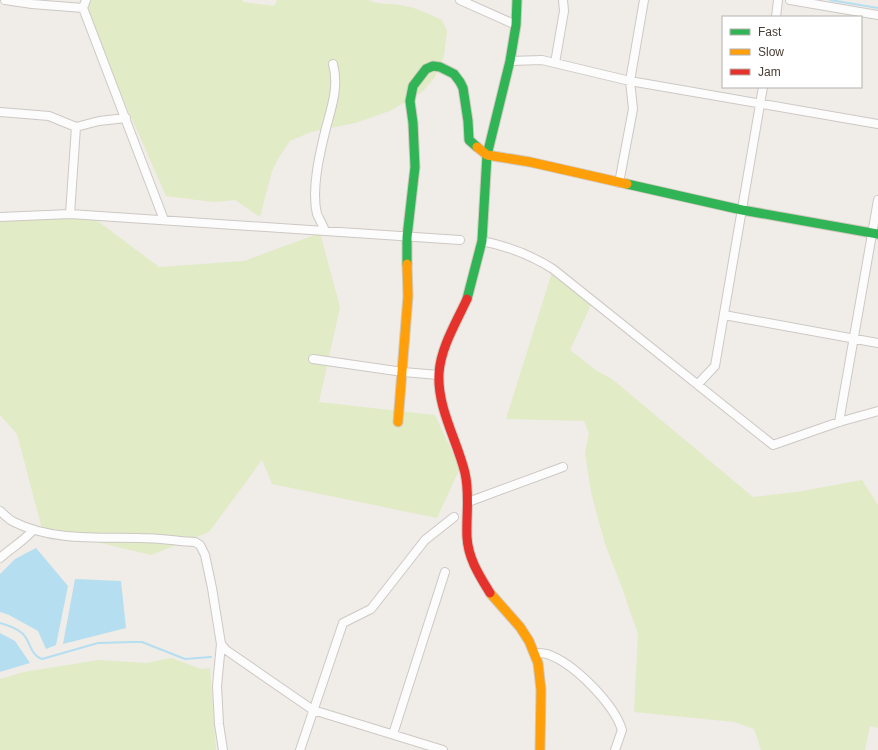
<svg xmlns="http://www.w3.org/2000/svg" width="878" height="750" font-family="Arial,sans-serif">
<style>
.green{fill:#e1ebc6}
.water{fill:#b5dff1}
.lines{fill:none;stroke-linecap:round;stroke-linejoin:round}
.stream{stroke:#b5dff1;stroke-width:2}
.street-casing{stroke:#cdc8c4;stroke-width:10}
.fast-casing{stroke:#d1cabf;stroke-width:11}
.slow-casing{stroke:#d1cabf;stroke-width:11}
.jam-casing{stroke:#d1cabf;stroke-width:11}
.street{stroke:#fdfcfc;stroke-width:8}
.fast{stroke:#30b455;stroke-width:9}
.slow{stroke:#ff9f0a;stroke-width:9}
.jam{stroke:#e5322d;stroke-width:9}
</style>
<rect width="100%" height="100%" fill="#f0ece8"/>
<path class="green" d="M 90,0 L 243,0 L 243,2 L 274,6 L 277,0 L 368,0 C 378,5 389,3 400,5 C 415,7 429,14 442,20 L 447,31 L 444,56 L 435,77 L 422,92 L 390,111 L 355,123 L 311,132 L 290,141 L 279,157 L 272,171 L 260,217 L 235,200 L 215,202 L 205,201 L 166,196 L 83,8 Z
M 0,216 L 95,219 L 159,267 L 244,261 L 320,233 L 340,307 L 319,402 L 435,415 L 460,468 L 437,518 L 272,484 L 262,460 L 209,532 L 151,555 L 42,529 L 17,434 L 0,415 Z
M 553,269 L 595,296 L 570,350 L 597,371 L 612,379 L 753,497 L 797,492 L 862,480 L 878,505 L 878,728 L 870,726 L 865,750 L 761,750 L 754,729 L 734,722 L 634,712 L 638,634 L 621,585 L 605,544 L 591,492 L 585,453 L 589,433 L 584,421 L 506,419 Z
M 171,658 L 201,669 L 210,668 L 216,750 L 0,750 L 0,679 L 24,672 L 98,660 L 146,663 Z"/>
<path class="water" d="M 36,548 L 68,586 L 56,645 L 46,649 L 38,631 L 9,615 L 0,612 L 0,574 L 15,559 Z
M 75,579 L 121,581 L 126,628 L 63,644 Z
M 0,633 L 15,641 L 30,663 L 0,672 Z"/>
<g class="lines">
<path class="stream" d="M 830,0 L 878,8
M 0,623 C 7,625 17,628 23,634 C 31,642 30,655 42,659 L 98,643 L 132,642 L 142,642 L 185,659 L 211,657"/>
<defs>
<path id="street" d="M 5,0 L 32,4 L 83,8
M 86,0 L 83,8 L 164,220
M 460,0 L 516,25
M 790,0 L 878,15
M 776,17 L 778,0
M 510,61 L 542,60 L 630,81 L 878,124
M 555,63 L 564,11 L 563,0
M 0,112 L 49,116 L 76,127 L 99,121 L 126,118
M 619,183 L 633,109 L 630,81 L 644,0
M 70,214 L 76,127
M 0,217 L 70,214 L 460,240
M 325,231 C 323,225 319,219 317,214 C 311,189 320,152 326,128 C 332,106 339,86 333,64
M 482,241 C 507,246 531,255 553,269 L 773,445 L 839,422 L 878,411
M 724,315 L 878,343
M 313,359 L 403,372 L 439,375
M 698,384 L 715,366 L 763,87
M 839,422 L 878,200
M 468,502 L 563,467
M 0,511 C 4,514 9,520 14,522 C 51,541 100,537 140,538 C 159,538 177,541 195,542 L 200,545 L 205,555 L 212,588 L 221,644 L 217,686 L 219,724 L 223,750
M 0,558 C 11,548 24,541 33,530
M 221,644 L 226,650 L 313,710 L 443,750
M 535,653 C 539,653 543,653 547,654 C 574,663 614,704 622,730 L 615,750
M 393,734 L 445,572
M 300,750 L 343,623 L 371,609 L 425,540 L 454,517"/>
<path id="fast" d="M 627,184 L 742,210 L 878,234
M 407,264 L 407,237 L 415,167 L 413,123 L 410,101 L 413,86 L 426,69 L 433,66 L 440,67 L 454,74 L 460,82 L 463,88 L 468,121 L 469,140 L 477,147
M 467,299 L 482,241 L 487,155 L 510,61 L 516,25 L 517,0"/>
<path id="slow" d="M 477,147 L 487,155 L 530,162 L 627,184
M 398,422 L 408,296 L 407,264
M 490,593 L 520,627 L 529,641 L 538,663 L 541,690 L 540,750"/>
<path id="jam" d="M 467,299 C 456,323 441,347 439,373 C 437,408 457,440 465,473 C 470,494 466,516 467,537 C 468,558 479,575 490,593"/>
</defs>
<use href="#street" class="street-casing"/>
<use href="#fast" class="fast-casing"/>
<use href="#slow" class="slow-casing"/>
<use href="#jam" class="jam-casing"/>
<use href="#street" class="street"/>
<use href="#fast" class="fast"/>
<use href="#slow" class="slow"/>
<use href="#jam" class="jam"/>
</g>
<rect x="722" y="16" width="140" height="72" fill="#ffffff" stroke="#b5b1ae"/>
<rect x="730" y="29" width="20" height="6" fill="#30b455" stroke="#b5b1ae"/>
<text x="758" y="36" font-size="12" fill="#463d34">Fast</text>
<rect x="730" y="49" width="20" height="6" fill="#ff9f0a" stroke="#b5b1ae"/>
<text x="758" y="56" font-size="12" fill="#463d34">Slow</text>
<rect x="730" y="69" width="20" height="6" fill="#e5322d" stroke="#b5b1ae"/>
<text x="758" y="76" font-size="12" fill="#463d34">Jam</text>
</svg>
